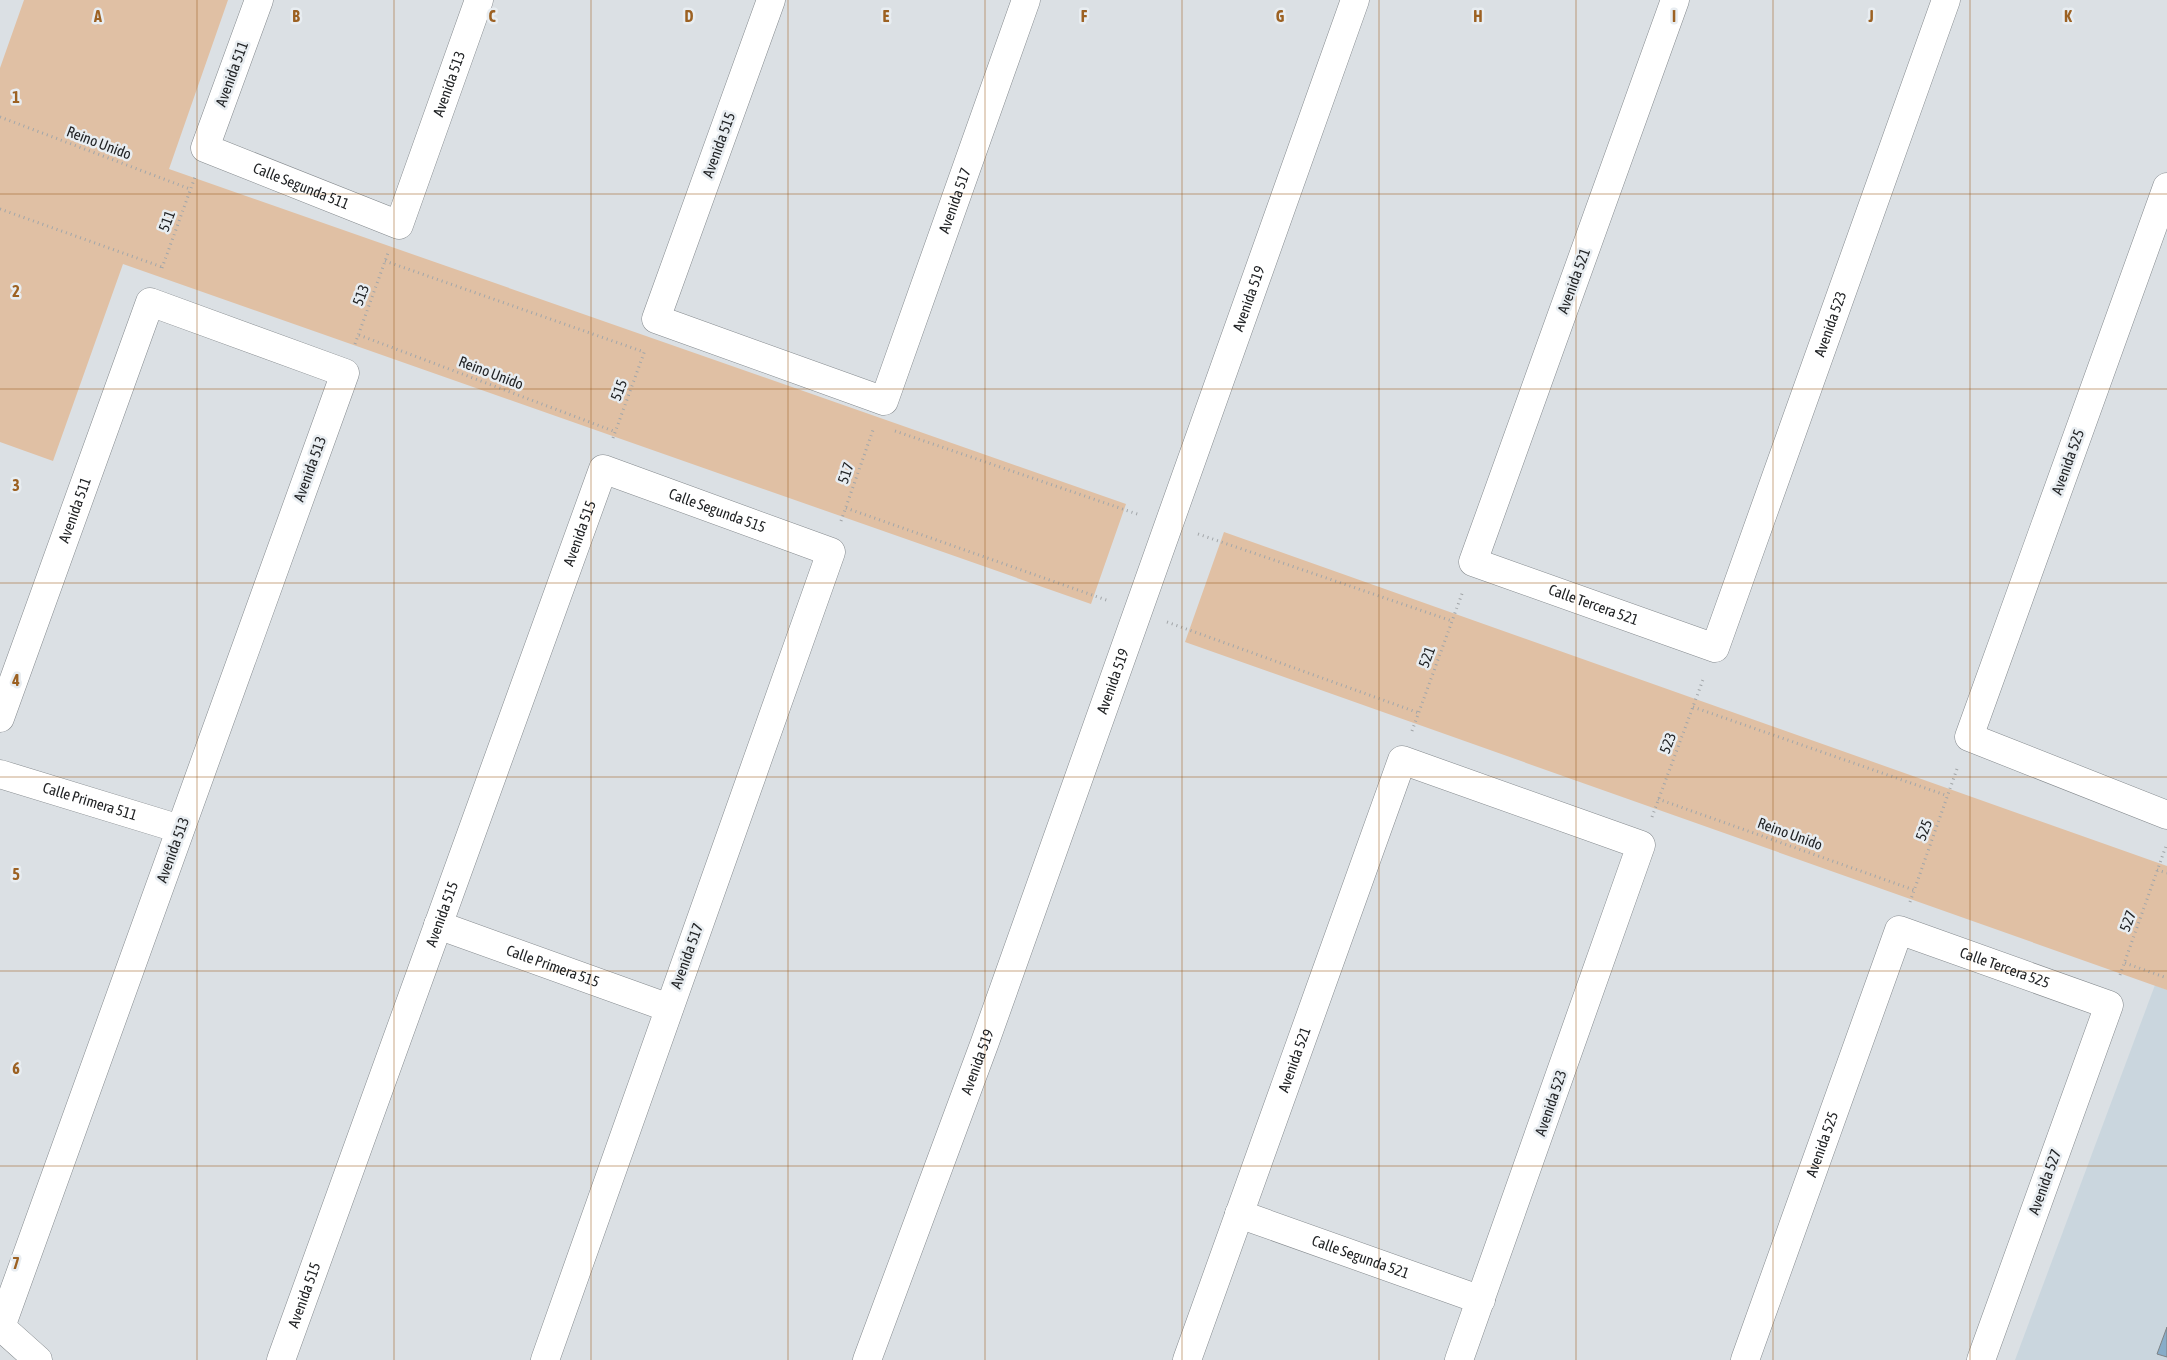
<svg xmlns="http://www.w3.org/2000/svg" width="2167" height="1360" font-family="'Asap Condensed',sans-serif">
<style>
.built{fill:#cad6de}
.green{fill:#e0c0a4}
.building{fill:#87acc8;stroke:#7d8285}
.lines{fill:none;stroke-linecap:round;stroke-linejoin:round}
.minor-casing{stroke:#84898d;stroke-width:29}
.tertiary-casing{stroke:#84898d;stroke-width:29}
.path{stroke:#a2a6a9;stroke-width:3;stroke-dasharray:1 4;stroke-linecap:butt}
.minor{stroke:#fff;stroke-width:28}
.tertiary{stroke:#fff;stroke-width:28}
.grid{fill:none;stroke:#9c6122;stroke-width:1;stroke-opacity:0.55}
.labels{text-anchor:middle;stroke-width:5;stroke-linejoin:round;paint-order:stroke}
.street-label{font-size:15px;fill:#212325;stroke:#e8edf1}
.grid-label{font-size:16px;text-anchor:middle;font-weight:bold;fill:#9c6122;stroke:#e8edf1;stroke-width:5;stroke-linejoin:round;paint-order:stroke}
</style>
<rect width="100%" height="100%" fill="#dbe0e4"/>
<path class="built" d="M 2155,985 L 2167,990 L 2167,1360 L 2015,1360 Z"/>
<path class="green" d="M 24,0 L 228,0 L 169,169 L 1126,504 L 1091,604 L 123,264 L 53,461 L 0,442 L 0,68 Z
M 1224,532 L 2167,866 L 2167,990 L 1185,642 Z"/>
<path class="building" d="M 2167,1327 L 2167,1357 L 2157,1354 Z"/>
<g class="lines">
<defs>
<g id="minor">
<path id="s1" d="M 259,0 L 205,148 L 399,225 L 479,0"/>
<path id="s2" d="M 771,0 L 656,319 L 884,401 L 1026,0"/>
<path id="s3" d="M 1675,0 L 1473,562 L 1715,648 L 1946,0"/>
<path d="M 2167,187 L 1969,737 L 2167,815"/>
<path id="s4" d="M 0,718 L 150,302 L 345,373 L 1,1327"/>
<path id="s5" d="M 0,774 L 180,829"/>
<path id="s6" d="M 438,925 L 669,1008"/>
<path id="s7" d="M 1239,1214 L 1481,1300"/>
<path id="s8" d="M 281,1360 L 603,469 L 831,552 L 545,1360"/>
<path id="s9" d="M 1187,1360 L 1402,760 L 1641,845 L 1459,1360"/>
<path id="s10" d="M 1745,1360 L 1899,930 L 2109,1005 L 1981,1360"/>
</g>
<g id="tertiary">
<path d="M 0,1326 L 38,1360"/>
<path id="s11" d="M 867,1360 L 985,1042 L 1355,0"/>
</g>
</defs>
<use href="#minor" class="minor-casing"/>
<use href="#tertiary" class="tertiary-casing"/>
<path class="path" d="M 0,117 L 190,189
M 0,209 L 162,267
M 385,261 L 644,352
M 162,268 L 195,177
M 359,335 L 616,432
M 355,344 L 388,253
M 895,431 L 1140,515
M 613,438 L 645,350
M 846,508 L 1109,601
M 841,521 L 873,430
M 1198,534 L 1452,621
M 1167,622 L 1419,713
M 1693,707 L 1948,796
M 1412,731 L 1463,591
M 1658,799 L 1914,890
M 1652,817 L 1704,677
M 2157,870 L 2167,873
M 1910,902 L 1958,766
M 2125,963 L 2167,978
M 2120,975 L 2166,846"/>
<use href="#minor" class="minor"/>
<use href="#tertiary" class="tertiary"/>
</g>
<path class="grid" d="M 197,0 L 197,1360M 394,0 L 394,1360M 591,0 L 591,1360M 788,0 L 788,1360M 985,0 L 985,1360M 1182,0 L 1182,1360M 1379,0 L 1379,1360M 1576,0 L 1576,1360M 1773,0 L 1773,1360M 1970,0 L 1970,1360M 0,194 L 2167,194M 0,389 L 2167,389M 0,583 L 2167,583M 0,777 L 2167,777M 0,971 L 2167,971M 0,1166 L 2167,1166"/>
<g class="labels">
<g class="street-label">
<text transform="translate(232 74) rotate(-70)" y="5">Avenida 511</text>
<text dy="5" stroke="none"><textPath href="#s1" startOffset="516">Avenida 513</textPath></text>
<text transform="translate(99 143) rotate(21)" y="5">Reino Unido</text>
<text transform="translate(719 145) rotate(-70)" y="5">Avenida 515</text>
<text dy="5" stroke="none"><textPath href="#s1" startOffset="261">Calle Segunda 511</textPath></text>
<text dy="5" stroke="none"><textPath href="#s2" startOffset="794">Avenida 517</textPath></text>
<text transform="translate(167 221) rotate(-70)" y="5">511</text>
<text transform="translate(1574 281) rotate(-70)" y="5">Avenida 521</text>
<text transform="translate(361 295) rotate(-70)" y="5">513</text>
<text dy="5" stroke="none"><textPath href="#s11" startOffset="1128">Avenida 519</textPath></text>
<text dy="5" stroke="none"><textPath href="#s3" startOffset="1198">Avenida 523</textPath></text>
<text transform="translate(491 373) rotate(21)" y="5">Reino Unido</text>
<text transform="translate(619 390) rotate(-70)" y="5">515</text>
<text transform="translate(2068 462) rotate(-70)" y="5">Avenida 525</text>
<text transform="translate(310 469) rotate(-70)" y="5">Avenida 513</text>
<text transform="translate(846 473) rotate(-71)" y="5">517</text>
<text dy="5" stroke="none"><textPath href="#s4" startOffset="221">Avenida 511</textPath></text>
<text dy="5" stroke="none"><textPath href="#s8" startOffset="1069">Calle Segunda 515</textPath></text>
<text dy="5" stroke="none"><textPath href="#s8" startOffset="879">Avenida 515</textPath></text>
<text dy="5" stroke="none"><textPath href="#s3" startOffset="725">Calle Tercera 521</textPath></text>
<text transform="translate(1427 657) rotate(-70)" y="5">521</text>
<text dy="5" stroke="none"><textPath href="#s11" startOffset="722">Avenida 519</textPath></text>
<text transform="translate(1668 743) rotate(-70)" y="5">523</text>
<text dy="5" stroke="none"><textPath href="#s5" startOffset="94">Calle Primera 511</textPath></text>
<text transform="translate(1924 830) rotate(-70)" y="5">525</text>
<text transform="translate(1790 834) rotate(20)" y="5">Reino Unido</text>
<text transform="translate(173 850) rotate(-70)" y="5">Avenida 513</text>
<text dy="5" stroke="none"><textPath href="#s8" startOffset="474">Avenida 515</textPath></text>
<text transform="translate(2128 921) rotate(-70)" y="5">527</text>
<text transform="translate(687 956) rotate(-70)" y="5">Avenida 517</text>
<text dy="5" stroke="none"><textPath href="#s6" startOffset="122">Calle Primera 515</textPath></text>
<text dy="5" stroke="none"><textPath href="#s10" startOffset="569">Calle Tercera 525</textPath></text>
<text dy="5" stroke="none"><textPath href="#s9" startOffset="319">Avenida 521</textPath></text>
<text dy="5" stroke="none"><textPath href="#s11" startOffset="318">Avenida 519</textPath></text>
<text transform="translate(1551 1103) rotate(-71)" y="5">Avenida 523</text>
<text dy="5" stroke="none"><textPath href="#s10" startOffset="229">Avenida 525</textPath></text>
<text transform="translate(2045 1182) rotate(-70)" y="5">Avenida 527</text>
<text dy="5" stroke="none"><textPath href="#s7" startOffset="129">Calle Segunda 521</textPath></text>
<text dy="5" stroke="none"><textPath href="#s8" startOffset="69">Avenida 515</textPath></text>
</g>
</g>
<g class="grid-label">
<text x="98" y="22">A</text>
<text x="296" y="22">B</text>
<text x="492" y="22">C</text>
<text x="689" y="22">D</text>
<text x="886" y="22">E</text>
<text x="1084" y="22">F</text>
<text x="1280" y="22">G</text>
<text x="1478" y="22">H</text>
<text x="1674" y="22">I</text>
<text x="1871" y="22">J</text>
<text x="2068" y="22">K</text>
<text x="16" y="103">1</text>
<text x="16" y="297">2</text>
<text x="16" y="491">3</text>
<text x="16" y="686">4</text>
<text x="16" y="880">5</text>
<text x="16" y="1074">6</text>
<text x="16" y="1269">7</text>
</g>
</svg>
